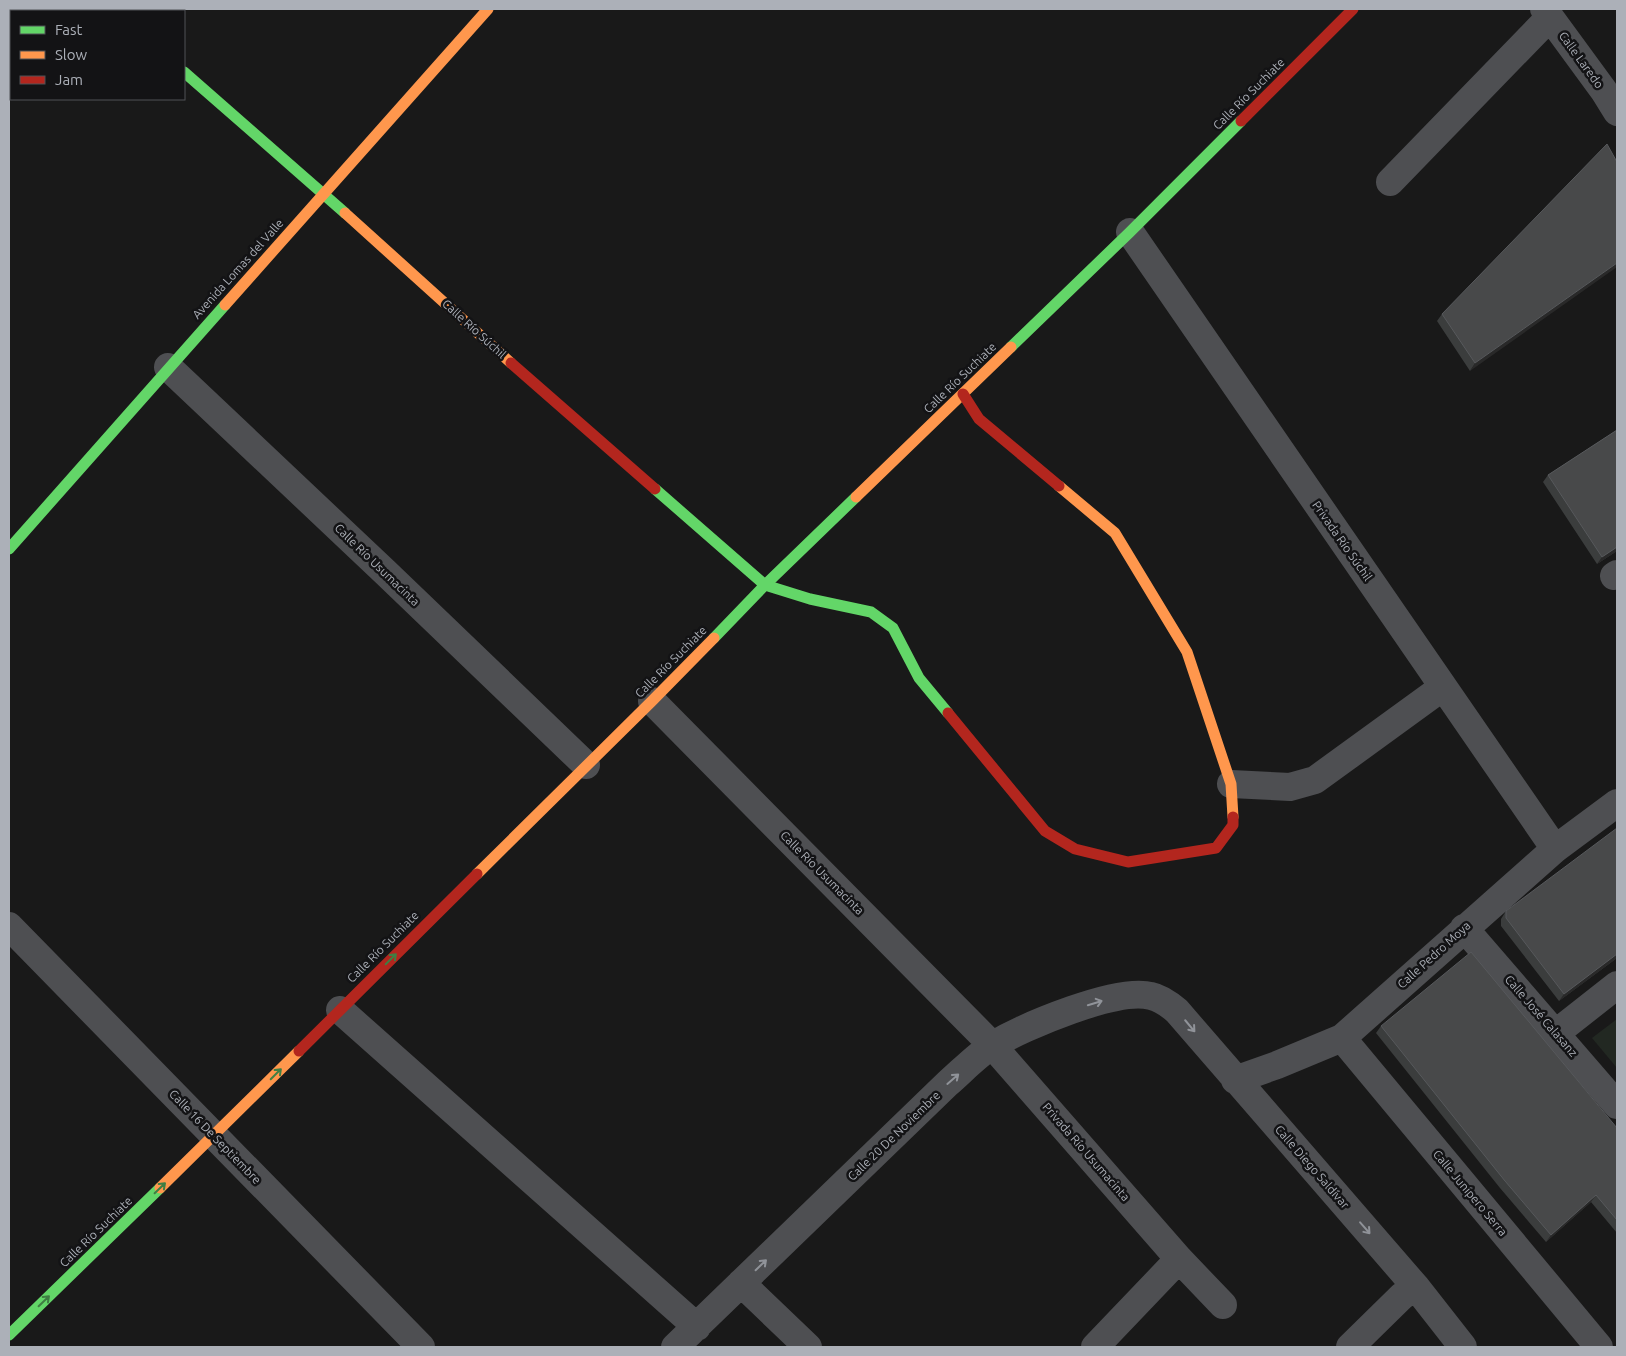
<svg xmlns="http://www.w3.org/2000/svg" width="1626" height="1356" font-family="Ubuntu,sans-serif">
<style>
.green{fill:#222822}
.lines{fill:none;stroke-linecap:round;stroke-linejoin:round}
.street{stroke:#4e4f52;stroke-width:28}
.fast{stroke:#63d668;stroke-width:11}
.slow{stroke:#ff974d;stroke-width:11}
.jam{stroke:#b3261e;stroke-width:11}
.wall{fill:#3b3d3d}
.shaded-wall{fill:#292929}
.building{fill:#48494a;stroke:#57595c}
.oneway{stroke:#3f7e43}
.oneway2{stroke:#909399}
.labels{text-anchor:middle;stroke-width:5;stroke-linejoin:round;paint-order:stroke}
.street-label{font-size:12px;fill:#acb0b8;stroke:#131315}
</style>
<rect width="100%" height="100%" fill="#191919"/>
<path class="green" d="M 1617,1019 L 1617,1068 L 1592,1038 Z"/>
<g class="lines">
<path class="street" d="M 111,9 L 114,11
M 1544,9 L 1604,91 L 1617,112
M 1390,182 L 1550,17
M 1130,232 L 1555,849
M 168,367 L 385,572 L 586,765
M 1614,576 L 1617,574
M 652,701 L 992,1045 L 1179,1259 L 1223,1305
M 1231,784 L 1290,787 L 1315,780 L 1443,687
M 9,926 L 421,1347
M 1464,928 L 1617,1105
M 340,1010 L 697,1327
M 1556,1033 L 1617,985
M 1342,1038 L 1599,1347
M 1235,1080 L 1277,1065 L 1342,1038 L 1555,849 L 1617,803
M 741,1283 L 808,1347
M 675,1347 L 947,1084 C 962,1071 977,1055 993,1045 C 1025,1026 1117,987 1151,996 C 1161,998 1170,1005 1177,1011 L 1416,1287 L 1463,1347
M 1095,1347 L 1179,1259
M 1350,1347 L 1402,1296 L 1416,1287"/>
<path class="fast" d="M 184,72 L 345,213
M 1011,347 L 1130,232 L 1241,121
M 655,489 L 765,585 L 810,599 L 871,612 L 893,628 L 919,678 L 948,713
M 9,549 L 225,305
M 714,638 L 765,585 L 856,497
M 9,1335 L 160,1188"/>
<path class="slow" d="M 345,213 L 511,363
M 225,305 L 488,9
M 1059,486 L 1115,533 L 1187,652 L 1231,784 L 1233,817
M 856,497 L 1011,347
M 477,874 L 652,701 L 714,638
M 160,1188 L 299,1051"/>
<path class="jam" d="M 1241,121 L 1353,9
M 511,363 L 655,489
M 963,394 L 979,419 L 1059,486
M 948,713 L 1045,831 L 1075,849 L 1128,862 L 1216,848 L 1233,825 L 1233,817
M 299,1051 L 477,874"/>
</g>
<path class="wall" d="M 1617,162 L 1470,371 L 1437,321 L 1442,314 Z
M 1617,430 L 1617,551 L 1597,564 L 1543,482 L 1548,475 Z
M 1506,911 L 1617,958 L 1559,1001 L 1501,926 L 1501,919 Z
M 1381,1026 L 1617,1128 L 1617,1233 L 1591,1202 L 1546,1242 L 1500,1188 L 1376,1033 Z"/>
<path class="shaded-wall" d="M 1617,263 L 1617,267 L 1470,371 L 1475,363 Z
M 1617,547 L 1617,551 L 1597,564 L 1602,557 Z
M 1617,954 L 1617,958 L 1559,1001 L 1564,994 Z
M 1596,1195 L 1591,1202 L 1546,1242 L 1551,1235 Z"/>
<path class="building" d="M 1607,144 L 1617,162 L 1617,263 L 1475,363 L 1442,314 Z
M 1617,430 L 1617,547 L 1602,557 L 1548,475 Z
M 1617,828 L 1617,954 L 1564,994 L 1506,918 L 1506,911 Z
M 1471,952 L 1617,1128 L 1617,1220 L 1596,1195 L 1551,1235 L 1505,1181 L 1381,1026 Z"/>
<defs><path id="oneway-shaft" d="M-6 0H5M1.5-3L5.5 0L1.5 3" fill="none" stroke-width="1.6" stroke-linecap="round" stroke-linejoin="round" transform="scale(1.25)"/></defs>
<g class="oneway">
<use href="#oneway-shaft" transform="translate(391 959) rotate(-45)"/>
<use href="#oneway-shaft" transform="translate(276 1074) rotate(-45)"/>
<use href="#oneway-shaft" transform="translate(160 1188) rotate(-44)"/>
<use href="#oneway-shaft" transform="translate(44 1301) rotate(-44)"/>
</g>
<g class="oneway2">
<use href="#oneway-shaft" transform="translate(1095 1003) rotate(-17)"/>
<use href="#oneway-shaft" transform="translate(1190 1026) rotate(50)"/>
<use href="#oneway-shaft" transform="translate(953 1079) rotate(-41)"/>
<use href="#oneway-shaft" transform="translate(1365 1228) rotate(49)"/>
<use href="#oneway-shaft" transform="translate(761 1265) rotate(-44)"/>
</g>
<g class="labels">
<g class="street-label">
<text transform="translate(1581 60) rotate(54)" y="4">Calle Laredo</text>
<text transform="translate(1249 94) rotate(-45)" y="4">Calle Río Suchiate</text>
<text transform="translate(238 269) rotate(-48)" y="4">Avenida Lomas del Valle</text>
<text transform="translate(474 329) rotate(42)" y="4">Calle Río Súchil</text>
<text transform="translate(960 378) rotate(-44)" y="4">Calle Río Suchiate</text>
<text transform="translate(1342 541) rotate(55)" y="4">Privada Río Súchil</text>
<text transform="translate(377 565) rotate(44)" y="4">Calle Río Usumacinta</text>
<text transform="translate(671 662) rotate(-45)" y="4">Calle Río Suchiate</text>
<text transform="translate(822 873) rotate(45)" y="4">Calle Río Usumacinta</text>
<text transform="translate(383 947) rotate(-45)" y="4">Calle Río Suchiate</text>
<text transform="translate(1434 955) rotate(-42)" y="4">Calle Pedro Moya</text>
<text transform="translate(1541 1016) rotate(49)" y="4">Calle José Calasanz</text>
<text transform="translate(894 1136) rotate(-44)" y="4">Calle 20 De Noviembre</text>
<text transform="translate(215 1137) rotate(46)" y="4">Calle 16 De Septiembre</text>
<text transform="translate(1086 1152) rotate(49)" y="4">Privada Río Usumacinta</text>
<text transform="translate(1312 1167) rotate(49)" y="4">Calle Diego Saldívar</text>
<text transform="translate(1470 1193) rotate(50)" y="4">Calle Junípero Serra</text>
<text transform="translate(96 1232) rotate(-44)" y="4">Calle Río Suchiate</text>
</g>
</g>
<rect width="1626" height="1356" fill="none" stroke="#acb0b8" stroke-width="20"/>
<rect x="10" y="10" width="175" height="90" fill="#131315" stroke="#505256"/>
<rect x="20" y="26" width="25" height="8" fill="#63d668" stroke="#505256"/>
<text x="55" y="35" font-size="15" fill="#acb0b8">Fast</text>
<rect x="20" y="51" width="25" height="8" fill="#ff974d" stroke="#505256"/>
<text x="55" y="60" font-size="15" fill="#acb0b8">Slow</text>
<rect x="20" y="76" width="25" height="8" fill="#b3261e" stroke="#505256"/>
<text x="55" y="85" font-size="15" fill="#acb0b8">Jam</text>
</svg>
